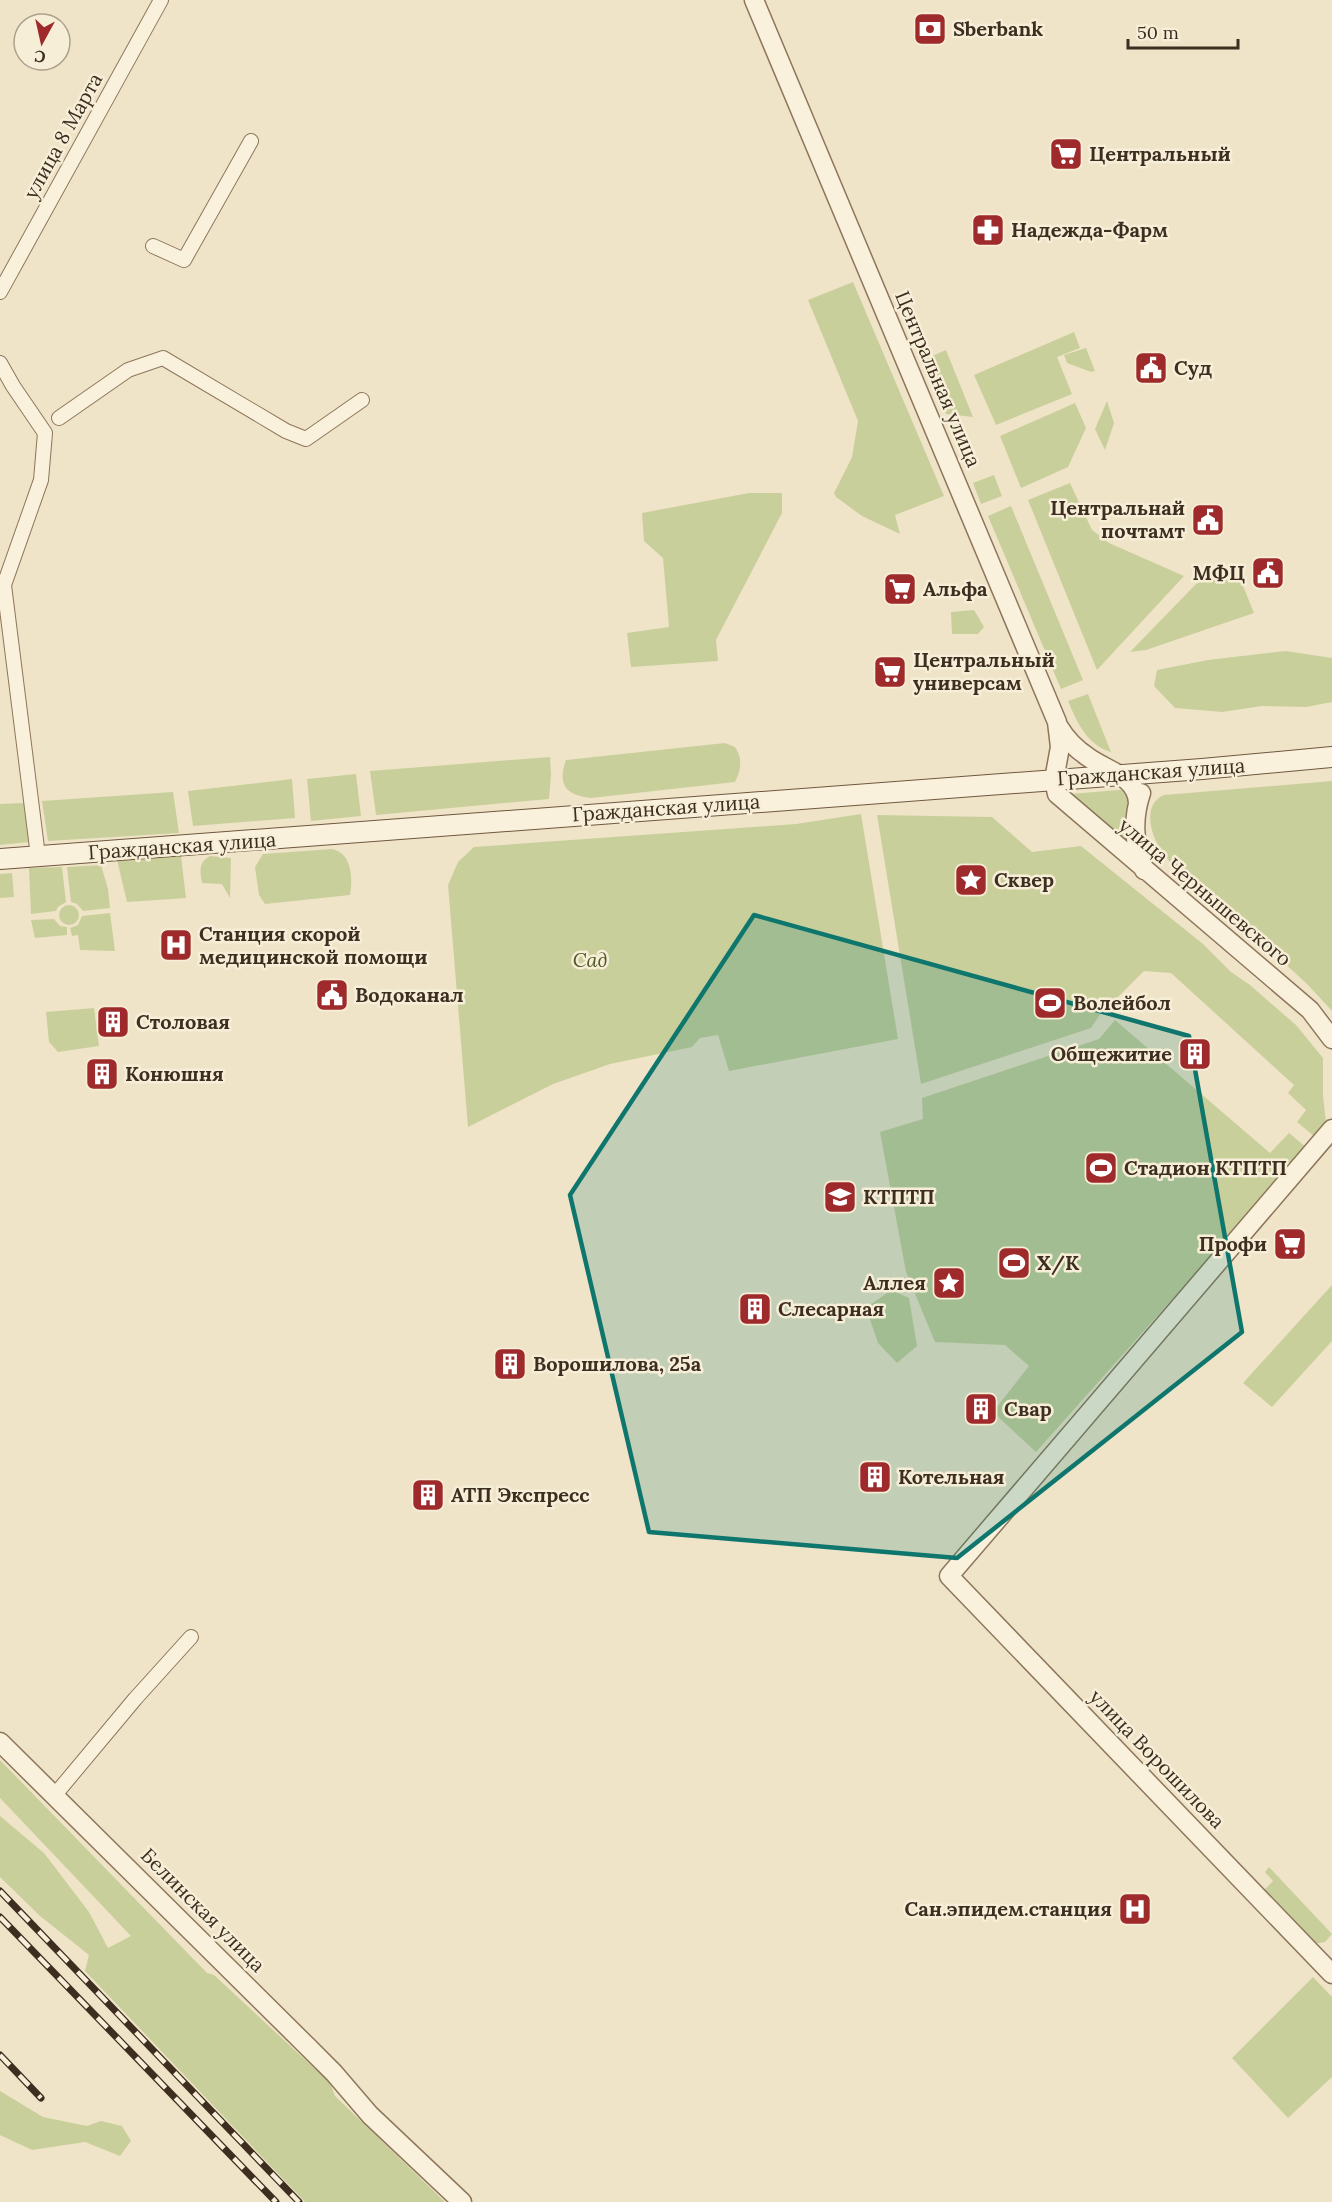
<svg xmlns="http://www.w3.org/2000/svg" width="1332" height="2202" font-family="Lora,serif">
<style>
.green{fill:#c9cf9b}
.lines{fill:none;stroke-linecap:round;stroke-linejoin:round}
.minor-casing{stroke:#8d765c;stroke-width:16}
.tertiary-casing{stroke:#8d765c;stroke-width:21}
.secondary-casing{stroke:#6f573f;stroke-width:22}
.minor{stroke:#faf1dc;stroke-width:14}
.tertiary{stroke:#faf1dc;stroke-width:18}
.secondary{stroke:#faf1dc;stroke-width:20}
.rail-casing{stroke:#3d2e20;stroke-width:7}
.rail{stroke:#f7eed8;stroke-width:4.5;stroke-dasharray:14;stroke-linecap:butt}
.marked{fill:#0f766e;fill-opacity:0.2;stroke:#0f766e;stroke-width:4.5;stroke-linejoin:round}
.labels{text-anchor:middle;stroke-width:5;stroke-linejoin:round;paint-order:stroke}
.poi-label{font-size:20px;font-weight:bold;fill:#3d2e20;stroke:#f7eed8;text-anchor:start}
.street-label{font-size:20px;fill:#3d2e20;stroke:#f7eed8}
.park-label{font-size:20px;font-style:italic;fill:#4d5a26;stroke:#f7eed8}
</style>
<rect width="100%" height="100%" fill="#f0e4c8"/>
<path class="green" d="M 853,282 L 944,496 L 895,515 L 900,534 L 862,516 L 836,497 L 834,493 L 852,457 L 858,421 L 808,300 Z
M 1074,332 L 1080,348 L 1057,357 L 1072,394 L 996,425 L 974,375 Z
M 1086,348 L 1095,371 L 1091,372 L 1067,363 L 1064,355 Z
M 946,350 L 973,417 L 946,414 L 923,360 Z
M 1107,401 L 1114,423 L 1105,450 L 1095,429 Z
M 1075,403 L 1086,428 L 1068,467 L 1021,488 L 1000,436 Z
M 994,475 L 1002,496 L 981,504 L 973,483 Z
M 1070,483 L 1092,530 L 1109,543 L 1184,576 L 1097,670 L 1028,500 Z
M 749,493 L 782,493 L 782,513 L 716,640 L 718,661 L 631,667 L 627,633 L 669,627 L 663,558 L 644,541 L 642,513 Z
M 1011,506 L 1083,680 L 1061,689 L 988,516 Z
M 1235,566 L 1254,613 L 1146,650 L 1130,652 L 1196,584 Z
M 974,610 L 984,627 L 978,634 L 952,634 L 951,612 Z
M 1286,651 L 1332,658 L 1332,702 L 1306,707 L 1262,706 L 1222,712 L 1175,708 L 1154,686 L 1157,670 L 1208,660 Z
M 1088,694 L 1111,752 C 1087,745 1077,722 1068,701 Z
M 725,743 L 735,747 C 743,758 741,771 735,782 L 591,798 C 566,795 557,785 566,760 Z
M 550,757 L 551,775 L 549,799 L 376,815 L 370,771 Z
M 356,774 L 361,816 L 311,821 L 307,779 Z
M 292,779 L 295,818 L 193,826 L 188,791 Z
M 1332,781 L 1332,1011 L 1308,985 L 1198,882 C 1186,874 1173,867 1165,856 C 1152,840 1140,805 1164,795 Z
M 1130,789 L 1125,818 L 1128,847 L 1071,794 Z
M 173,792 L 179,833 L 48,841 L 42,801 Z
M 24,803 L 30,842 L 0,845 L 0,804 Z
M 861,814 L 898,1039 L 729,1071 L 718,1035 L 700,1038 L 692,1047 L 610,1064 L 553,1084 L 468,1127 L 448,885 L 458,862 L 474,847 L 796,824 Z
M 877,815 L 992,817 L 1032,852 L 1081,846 L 1203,944 L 1231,972 L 1250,985 L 1296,1025 L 1323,1058 L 1323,1096 L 1326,1122 L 1315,1137 L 1297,1122 L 1306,1110 L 1288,1093 L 1294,1085 L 1171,973 L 1144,971 L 1099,1016 L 1091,1028 L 921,1084 Z
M 332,849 C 352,853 353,878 350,895 L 265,904 L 259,895 L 255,867 L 263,854 Z
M 181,856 L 186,898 L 127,902 L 117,860 Z
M 210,856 L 231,858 L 230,898 L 222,884 L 202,883 C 200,871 198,863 210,856 Z
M 101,865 L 108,889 L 110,908 L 83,911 L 77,904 L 71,902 L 67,867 Z
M 62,867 L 66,902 L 58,907 L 56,911 L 31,914 L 29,868 Z
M 12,873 L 14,897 L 0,898 L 0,874 Z
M59 915a10 10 0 1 1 20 0a10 10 0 1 1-20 0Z
M 110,913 L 115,951 L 80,950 L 78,935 L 72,936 L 70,928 L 78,925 L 82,916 Z
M 54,919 L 60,926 L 67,927 L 67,935 L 35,938 L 31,920 Z
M 94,1008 L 99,1046 L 58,1052 L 49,1042 L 46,1012 Z
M 1115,1020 L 1270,1153 L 1289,1133 L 1307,1148 L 1036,1452 L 993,1412 L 1029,1366 L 1005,1345 L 935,1342 L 906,1272 L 880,1132 L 923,1119 L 922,1098 L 1099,1039 Z
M 1332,1285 L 1332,1341 L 1272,1407 L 1243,1383 Z
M 891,1290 L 909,1298 L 917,1346 L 897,1363 L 878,1343 L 866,1308 Z
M 0,1760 L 207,1973 L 214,1975 L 330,2083 L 335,2096 L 445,2202 L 305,2202 L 85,1971 L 89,1955 L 40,1916 L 0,1877 L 0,1816 L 44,1853 L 89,1912 L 108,1948 L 131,1936 L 0,1798 Z
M 1269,1867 L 1332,1934 L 1325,1942 L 1314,1944 L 1264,1890 L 1273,1881 L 1265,1872 Z
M 1313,1977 L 1332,1997 L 1332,2077 L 1288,2118 L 1232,2058 Z
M 0,2091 L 43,2117 L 87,2126 L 101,2121 L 122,2126 L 131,2141 L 120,2156 L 85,2142 L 32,2150 L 0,2135 Z"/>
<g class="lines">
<defs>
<path id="minor" d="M 153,246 L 184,260 L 251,141
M 0,292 L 161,0
M 0,363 L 13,386 L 45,433 L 41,480 L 4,585 L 38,856
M 59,418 L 128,370 L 163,358 L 286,431 L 306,439 L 362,400
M 54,1796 L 135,1699 L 191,1637"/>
<path id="tertiary" d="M 754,0 L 1057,722 L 1060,747 L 1054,780 L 1057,794 L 1310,1010 L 1332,1039
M 1059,727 C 1066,739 1076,749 1088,757 C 1107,771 1137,776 1138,803
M 1141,793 C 1132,820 1134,843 1144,870
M 1332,1129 L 949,1576 L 1332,1974
M 0,1742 L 308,2047 L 334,2073 L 370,2115 L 462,2202"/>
<path id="secondary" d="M 0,859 L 1202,769 L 1332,757"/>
</defs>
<use href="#minor" class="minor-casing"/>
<use href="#tertiary" class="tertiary-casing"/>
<use href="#secondary" class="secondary-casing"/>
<use href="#minor" class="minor"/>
<use href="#tertiary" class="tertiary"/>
<use href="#secondary" class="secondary"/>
<defs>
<path id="rail" d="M 0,1891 L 299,2202
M 0,1917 L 276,2202
M 0,2055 L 41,2098"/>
</defs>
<use href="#rail" class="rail-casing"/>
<use href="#rail" class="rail"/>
</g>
<path class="marked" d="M 754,915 L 1189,1036 L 1242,1332 L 957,1558 L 649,1532 L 570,1195 Z"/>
<defs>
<symbol id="bank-square" viewBox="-11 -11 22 22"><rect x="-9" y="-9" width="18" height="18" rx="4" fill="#9e2a2b" stroke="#f7eed8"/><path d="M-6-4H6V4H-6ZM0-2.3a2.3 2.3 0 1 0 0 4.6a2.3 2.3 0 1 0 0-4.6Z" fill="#fff"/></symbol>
<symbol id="supermarket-square" viewBox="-11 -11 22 22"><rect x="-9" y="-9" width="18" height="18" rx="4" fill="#9e2a2b" stroke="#f7eed8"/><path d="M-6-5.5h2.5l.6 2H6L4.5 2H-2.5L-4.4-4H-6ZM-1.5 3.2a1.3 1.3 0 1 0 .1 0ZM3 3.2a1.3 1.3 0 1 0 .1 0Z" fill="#fff"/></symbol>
<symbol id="pharmacy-square" viewBox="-11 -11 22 22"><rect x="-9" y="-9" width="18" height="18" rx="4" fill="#9e2a2b" stroke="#f7eed8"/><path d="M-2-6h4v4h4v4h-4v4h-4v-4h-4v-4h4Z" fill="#fff"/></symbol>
<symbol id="civic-square" viewBox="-11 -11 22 22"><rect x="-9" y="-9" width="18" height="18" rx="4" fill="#9e2a2b" stroke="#f7eed8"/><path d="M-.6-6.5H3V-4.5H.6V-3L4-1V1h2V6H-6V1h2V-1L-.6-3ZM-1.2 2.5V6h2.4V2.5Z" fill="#fff"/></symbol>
<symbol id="sight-square" viewBox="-11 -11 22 22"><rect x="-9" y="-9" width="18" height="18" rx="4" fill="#9e2a2b" stroke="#f7eed8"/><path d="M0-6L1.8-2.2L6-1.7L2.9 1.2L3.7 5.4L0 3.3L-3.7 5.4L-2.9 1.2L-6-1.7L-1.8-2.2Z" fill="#fff"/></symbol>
<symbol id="hospital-square" viewBox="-11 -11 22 22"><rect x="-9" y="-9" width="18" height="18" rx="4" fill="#9e2a2b" stroke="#f7eed8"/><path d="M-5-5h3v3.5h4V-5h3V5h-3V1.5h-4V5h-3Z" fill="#fff"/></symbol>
<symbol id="stadium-square" viewBox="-11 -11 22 22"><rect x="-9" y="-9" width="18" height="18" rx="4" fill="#9e2a2b" stroke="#f7eed8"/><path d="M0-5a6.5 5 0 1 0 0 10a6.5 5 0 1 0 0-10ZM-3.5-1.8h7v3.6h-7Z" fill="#fff"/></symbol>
<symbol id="building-square" viewBox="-11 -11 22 22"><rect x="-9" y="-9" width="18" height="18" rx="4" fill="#9e2a2b" stroke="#f7eed8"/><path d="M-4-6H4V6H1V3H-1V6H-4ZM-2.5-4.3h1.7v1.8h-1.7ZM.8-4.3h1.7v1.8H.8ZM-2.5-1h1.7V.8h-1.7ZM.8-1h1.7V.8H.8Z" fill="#fff"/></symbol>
<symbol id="university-square" viewBox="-11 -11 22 22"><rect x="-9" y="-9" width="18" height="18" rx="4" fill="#9e2a2b" stroke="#f7eed8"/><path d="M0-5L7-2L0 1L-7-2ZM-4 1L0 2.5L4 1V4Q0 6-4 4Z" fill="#fff"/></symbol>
</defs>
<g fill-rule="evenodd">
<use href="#bank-square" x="911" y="10" width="38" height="38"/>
<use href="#supermarket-square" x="1047" y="135" width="38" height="38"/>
<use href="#pharmacy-square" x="969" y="211" width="38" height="38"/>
<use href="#civic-square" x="1132" y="349" width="38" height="38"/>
<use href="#civic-square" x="1189" y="501" width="38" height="38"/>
<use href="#civic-square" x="1249" y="554" width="38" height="38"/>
<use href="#supermarket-square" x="881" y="570" width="38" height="38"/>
<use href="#supermarket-square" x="871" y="653" width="38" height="38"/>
<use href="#sight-square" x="952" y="861" width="38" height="38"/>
<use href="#hospital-square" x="157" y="926" width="38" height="38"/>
<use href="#civic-square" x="313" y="976" width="38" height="38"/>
<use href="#stadium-square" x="1031" y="984" width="38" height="38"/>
<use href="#building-square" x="94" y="1003" width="38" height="38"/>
<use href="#building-square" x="1176" y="1035" width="38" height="38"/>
<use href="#building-square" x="83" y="1055" width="38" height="38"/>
<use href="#stadium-square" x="1082" y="1149" width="38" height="38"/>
<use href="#university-square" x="821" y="1178" width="38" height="38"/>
<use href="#supermarket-square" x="1271" y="1225" width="38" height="38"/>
<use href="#stadium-square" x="995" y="1244" width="38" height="38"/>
<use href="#sight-square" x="930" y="1264" width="38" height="38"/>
<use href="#building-square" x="736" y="1290" width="38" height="38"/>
<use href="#building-square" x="491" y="1345" width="38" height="38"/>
<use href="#building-square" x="962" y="1390" width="38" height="38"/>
<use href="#building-square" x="856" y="1458" width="38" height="38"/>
<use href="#building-square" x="409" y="1476" width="38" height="38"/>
<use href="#hospital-square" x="1116" y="1890" width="38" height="38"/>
</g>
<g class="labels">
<g class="poi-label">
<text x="953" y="36">Sberbank</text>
<text x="1089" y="161">Центральный</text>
<text x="1011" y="237">Надежда-Фарм</text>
<text x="1174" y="375">Суд</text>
<text x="1185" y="515" text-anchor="end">Центральнай<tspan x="1185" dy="23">почтамт</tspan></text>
<text x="1245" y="580" text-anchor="end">МФЦ</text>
<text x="923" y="596">Альфа</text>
<text x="913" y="667">Центральный<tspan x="913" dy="23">универсам</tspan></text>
<text x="994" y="887">Сквер</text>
<text x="199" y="941">Станция скорой<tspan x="199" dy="23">медицинской помощи</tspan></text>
<text x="355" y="1002">Водоканал</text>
<text x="1073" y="1010">Волейбол</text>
<text x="136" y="1029">Столовая</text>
<text x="1172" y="1061" text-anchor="end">Общежитие</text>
<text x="125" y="1081">Конюшня</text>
<text x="1124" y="1175">Стадион КТПТП</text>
<text x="863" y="1204">КТПТП</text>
<text x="1267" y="1251" text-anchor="end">Профи</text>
<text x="1037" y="1270">Х/К</text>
<text x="926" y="1290" text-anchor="end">Аллея</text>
<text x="778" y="1316">Слесарная</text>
<text x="533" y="1371">Ворошилова, 25а</text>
<text x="1004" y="1416">Свар</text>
<text x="898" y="1484">Котельная</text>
<text x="451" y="1502">АТП Экспресс</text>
<text x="1112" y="1916" text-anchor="end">Сан.эпидем.станция</text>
</g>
<g class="street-label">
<text transform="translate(63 136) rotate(-61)" y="7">улица 8 Марта</text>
<text transform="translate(938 379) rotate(67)" y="7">Центральная улица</text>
<text transform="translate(1151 772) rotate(-4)" y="7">Гражданская улица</text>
<text transform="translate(666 808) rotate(-4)" y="7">Гражданская улица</text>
<text transform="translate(182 846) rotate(-4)" y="7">Гражданская улица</text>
<text transform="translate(1205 892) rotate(40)" y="7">улица Чернышевского</text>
<text transform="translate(1157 1759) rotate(46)" y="7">улица Ворошилова</text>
<text transform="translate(203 1910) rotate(45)" y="7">Белинская улица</text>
</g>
<g class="park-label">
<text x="590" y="967">Сад</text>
</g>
</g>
<g transform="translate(42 42) rotate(188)"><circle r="28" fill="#f7eed8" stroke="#ada18e" stroke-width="1.5"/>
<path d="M0-4.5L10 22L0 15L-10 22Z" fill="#9e2a2b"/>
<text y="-9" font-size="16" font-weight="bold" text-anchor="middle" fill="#3d2e20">С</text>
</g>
<path d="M1128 39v9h110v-9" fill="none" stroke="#3d2e20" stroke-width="3"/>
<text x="1137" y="39" font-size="18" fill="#3d2e20" stroke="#f7eed8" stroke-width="4.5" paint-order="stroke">50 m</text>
</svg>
